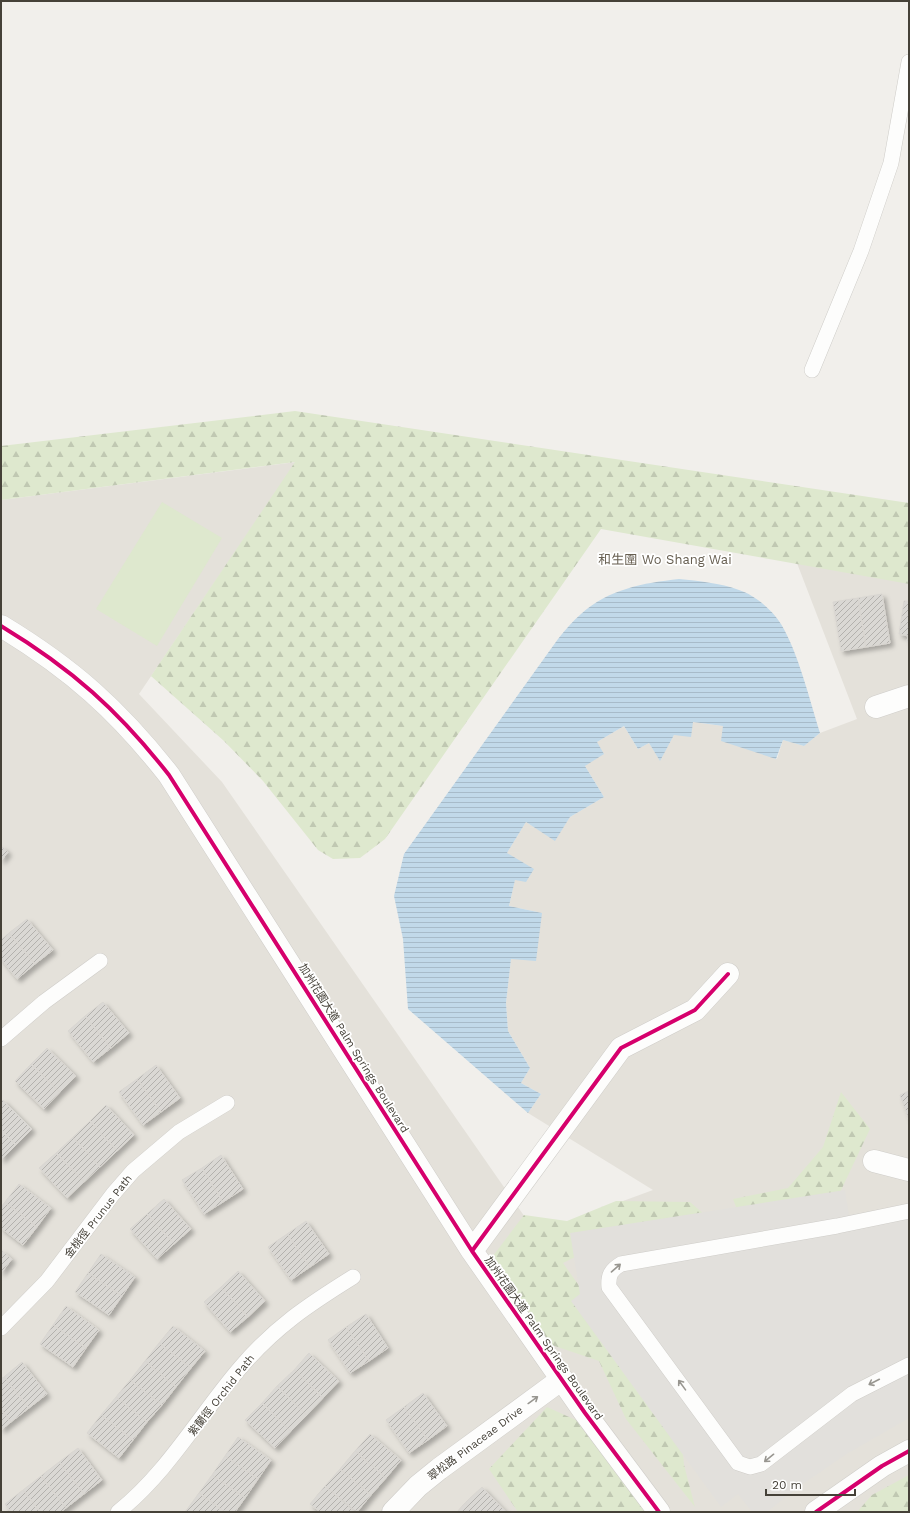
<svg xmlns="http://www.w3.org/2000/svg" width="910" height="1513" font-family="'Work Sans','Noto Sans TC',sans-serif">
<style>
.residential{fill:#e4e1da}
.green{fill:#dee8ce}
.forest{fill:url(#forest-firs)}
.parking{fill:#e2e0dc}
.water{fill:url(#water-rules)}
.building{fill:url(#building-hatch);stroke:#d9d6d1;filter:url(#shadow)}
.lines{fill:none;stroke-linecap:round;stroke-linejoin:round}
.lane-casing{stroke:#cfcdc9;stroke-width:16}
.street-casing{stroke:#cfcdc9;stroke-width:23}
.lane{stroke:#fdfdfc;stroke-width:15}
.street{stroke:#fdfdfc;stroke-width:22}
.cycleway-casing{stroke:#fff;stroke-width:6}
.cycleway{stroke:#d6006c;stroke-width:4}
.oneway{stroke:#989690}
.labels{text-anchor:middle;stroke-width:3.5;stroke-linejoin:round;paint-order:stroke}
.street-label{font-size:11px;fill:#454138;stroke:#fff}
.quarter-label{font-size:13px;fill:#675f51;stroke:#fff}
</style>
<defs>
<pattern id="forest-firs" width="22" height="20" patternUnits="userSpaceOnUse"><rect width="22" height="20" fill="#dee8ce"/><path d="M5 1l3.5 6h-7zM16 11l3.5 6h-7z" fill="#c0c8b2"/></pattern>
<pattern id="water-rules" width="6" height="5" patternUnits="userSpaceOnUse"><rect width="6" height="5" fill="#c1d9e9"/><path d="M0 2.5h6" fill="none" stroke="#a7bbc9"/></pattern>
<pattern id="building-hatch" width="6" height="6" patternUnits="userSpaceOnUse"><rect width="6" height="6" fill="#dad8d4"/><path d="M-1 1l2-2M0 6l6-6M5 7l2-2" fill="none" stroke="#b3b1ad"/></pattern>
<filter id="shadow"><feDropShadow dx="3.5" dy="3.5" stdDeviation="2" flood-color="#0004"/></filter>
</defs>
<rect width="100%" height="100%" fill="#f1efeb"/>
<path class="residential" d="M 296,462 L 139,694 L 222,782 L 536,1233 L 653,1190 L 528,1113 L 541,1094 L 521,1083 L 530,1068 L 508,1031 L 506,1003 L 511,958 L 542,913 L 509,906 L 515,879 L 507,853 L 526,822 L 555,840 L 570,817 L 604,797 L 585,766 L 597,742 L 624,726 L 638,749 L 649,743 L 660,760 L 674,735 L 692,722 L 723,726 L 777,759 L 783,740 L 804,746 L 820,733 L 857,719 L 780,519 L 909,543 L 909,1512 L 1,1512 L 1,500 Z"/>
<path class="green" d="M 162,502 L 222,538 L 157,646 L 96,609 Z"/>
<path class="forest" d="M 295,411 L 909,503 L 909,584 L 601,529 L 385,839 L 360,858 L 333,859 L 318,850 L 263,781 L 224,741 L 151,676 L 295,462 L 1,500 L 1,446 Z
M 841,1092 L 870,1129 L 835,1203 L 743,1225 L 733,1199 L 788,1188 L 823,1147 Z
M 616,1201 L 690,1202 L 712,1221 L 603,1243 L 563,1263 L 594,1307 L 679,1412 L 684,1465 L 695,1507 L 626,1419 L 599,1361 L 540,1341 L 483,1269 L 524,1215 L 567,1221 Z
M 547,1407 L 589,1426 L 652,1512 L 518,1512 L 489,1469 Z
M 909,1475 L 909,1512 L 857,1512 L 872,1495 Z"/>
<path class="parking" d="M 845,1190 L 849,1215 L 909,1205 L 909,1418 L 845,1455 L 800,1486 L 767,1512 L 752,1512 L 738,1494 L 721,1507 L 571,1301 L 580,1294 L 570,1233 Z"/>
<path class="water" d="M 679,579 C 699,581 720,583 739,590 C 755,595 772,610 781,624 C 798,652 810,701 820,733 L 804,746 L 783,740 L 776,759 L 721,741 L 723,726 L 693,722 L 691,737 L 674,735 L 660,761 L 649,743 L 638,749 L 624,726 L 597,742 L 604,754 L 585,766 L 604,797 L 570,817 L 555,841 L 526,822 L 507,853 L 534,869 L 526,882 L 515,880 L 509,906 L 542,913 L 536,961 L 511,959 L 506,1003 L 508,1031 L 530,1068 L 521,1083 L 541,1094 L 528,1113 L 408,1009 L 403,939 L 394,896 L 404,854 L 558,639 C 565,630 573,621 581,614 C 609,589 643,583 679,579 Z"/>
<path class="building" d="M 882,594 L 890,643 L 866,647 L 858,598 Z
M 858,598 L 866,647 L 841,651 L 833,602 Z
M 904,601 L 909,601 L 909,643 L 907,642 L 908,636 L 899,634 Z
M 1,846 L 8,852 L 1,861 Z
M 27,919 L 53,950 L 35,964 L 9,933 Z
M 9,933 L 35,964 L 17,979 L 1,959 L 1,940 Z
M 103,1002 L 129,1033 L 111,1048 L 85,1016 Z
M 85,1016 L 111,1048 L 93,1062 L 68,1031 Z
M 47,1048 L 76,1076 L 60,1092 L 31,1064 Z
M 31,1064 L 60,1092 L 44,1109 L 15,1081 Z
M 156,1065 L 180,1098 L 161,1112 L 137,1079 Z
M 137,1079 L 161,1112 L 143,1125 L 119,1092 Z
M 909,1091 L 909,1120 L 900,1095 Z
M 3,1100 L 32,1129 L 16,1145 L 1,1130 L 1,1102 Z
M 106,1105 L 134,1135 L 117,1151 L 90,1121 Z
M 90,1121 L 117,1151 L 100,1167 L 73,1137 Z
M 1,1130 L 16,1145 L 1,1160 Z
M 73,1137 L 100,1167 L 84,1182 L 56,1153 Z
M 56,1153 L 84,1182 L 67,1198 L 39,1168 Z
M 221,1155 L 243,1189 L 223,1202 L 202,1168 Z
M 202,1168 L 223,1202 L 204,1214 L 182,1180 Z
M 19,1184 L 51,1208 L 37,1227 L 5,1202 Z
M 164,1199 L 191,1229 L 174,1244 L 147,1214 Z
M 5,1202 L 37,1227 L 23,1245 L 1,1228 L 1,1207 Z
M 147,1214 L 174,1244 L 157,1259 L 130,1229 Z
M 306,1221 L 329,1254 L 310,1267 L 287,1234 Z
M 287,1234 L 310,1267 L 291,1280 L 268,1247 Z
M 1,1250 L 12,1259 L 1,1273 Z
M 101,1254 L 135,1277 L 122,1296 L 88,1273 Z
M 238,1271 L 265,1301 L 248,1317 L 221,1287 Z
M 88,1273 L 122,1296 L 109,1315 L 75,1292 Z
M 221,1287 L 248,1317 L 230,1332 L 204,1302 Z
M 66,1306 L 99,1330 L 86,1348 L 53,1325 Z
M 366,1314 L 388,1348 L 369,1361 L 346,1327 Z
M 53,1325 L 86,1348 L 73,1367 L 40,1344 Z
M 173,1326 L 205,1351 L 191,1368 L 159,1343 Z
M 346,1327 L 369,1361 L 350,1373 L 328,1340 Z
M 159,1343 L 191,1368 L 176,1387 L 145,1361 Z
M 309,1353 L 339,1381 L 323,1398 L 294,1370 Z
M 145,1361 L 176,1387 L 162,1405 L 130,1380 Z
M 22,1362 L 47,1394 L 29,1408 L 4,1377 Z
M 294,1370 L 323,1398 L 307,1415 L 277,1386 Z
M 4,1377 L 29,1408 L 11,1422 L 1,1409 L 1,1379 Z
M 130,1380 L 162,1405 L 147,1422 L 116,1397 Z
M 277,1386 L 307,1415 L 291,1431 L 262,1403 Z
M 423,1393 L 447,1426 L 428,1440 L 404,1407 Z
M 116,1397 L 147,1422 L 133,1440 L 101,1415 Z
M 262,1403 L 291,1431 L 275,1448 L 245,1420 Z
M 404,1407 L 428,1440 L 409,1453 L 386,1420 Z
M 1,1409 L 11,1422 L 1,1430 Z
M 101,1415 L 133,1440 L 119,1458 L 87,1433 Z
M 370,1434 L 401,1460 L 386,1478 L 355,1451 Z
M 238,1437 L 271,1460 L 258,1479 L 225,1456 Z
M 78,1448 L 102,1480 L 84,1494 L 59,1462 Z
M 355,1451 L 386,1478 L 371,1495 L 340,1469 Z
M 225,1456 L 258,1479 L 245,1498 L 212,1475 Z
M 59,1462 L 84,1494 L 66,1508 L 41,1476 Z
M 340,1469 L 371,1495 L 357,1512 L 325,1486 Z
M 212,1475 L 245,1498 L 235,1512 L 225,1512 L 199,1493 Z
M 41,1476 L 66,1508 L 61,1512 L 40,1512 L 23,1490 Z
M 325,1486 L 355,1512 L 320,1512 L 310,1504 Z
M 482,1487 L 506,1512 L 474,1512 L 465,1503 Z
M 23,1490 L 40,1512 L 11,1512 L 5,1504 Z
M 199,1493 L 225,1512 L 185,1512 Z
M 465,1503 L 474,1512 L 457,1512 Z"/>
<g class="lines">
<defs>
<path id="lane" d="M 812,370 L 861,251 L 891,163 L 909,62
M 1,1039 L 44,1002 L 100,961
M 909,1211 L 837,1226 L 621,1264 C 611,1270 608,1275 609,1287 L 738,1463 L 750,1467 L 761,1464 L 852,1394 L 909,1365
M 1,1328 L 47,1281 L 113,1194 L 133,1171 L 179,1132 L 227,1103
M 118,1512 C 168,1472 199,1416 240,1368 C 275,1327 308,1305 353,1277"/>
<path id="street" d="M 1,626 C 72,669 118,710 169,775 L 472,1251 L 585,1413 L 659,1512
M 876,707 L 909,696
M 874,1161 L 909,1170
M 472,1251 L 621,1048 L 695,1010 L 728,974
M 393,1512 L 418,1486 L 439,1469 L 562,1379
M 816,1512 L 882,1466 L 909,1451"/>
</defs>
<use href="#lane" class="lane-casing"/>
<use href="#street" class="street-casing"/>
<use href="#lane" class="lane"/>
<use href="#street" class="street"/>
<defs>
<path id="cycleway" d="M 1,626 C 72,669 118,710 169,775 L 472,1251 L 585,1413 L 659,1512
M 472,1251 L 621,1048 L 695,1010 L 728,974
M 816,1512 L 882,1466 L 909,1451"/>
</defs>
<use href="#cycleway" class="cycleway-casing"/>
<use href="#cycleway" class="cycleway"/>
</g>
<defs><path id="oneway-shaft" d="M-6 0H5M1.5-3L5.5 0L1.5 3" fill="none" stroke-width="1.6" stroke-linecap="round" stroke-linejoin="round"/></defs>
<g class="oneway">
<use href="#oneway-shaft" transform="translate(616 1268) rotate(-41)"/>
<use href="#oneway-shaft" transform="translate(874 1382) rotate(153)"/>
<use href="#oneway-shaft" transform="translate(682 1385) rotate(-126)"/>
<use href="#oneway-shaft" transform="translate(533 1400) rotate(-36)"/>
<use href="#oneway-shaft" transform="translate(769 1458) rotate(141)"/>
</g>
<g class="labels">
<g class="street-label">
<text transform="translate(354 1048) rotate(58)" y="4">加州花園大道 Palm Springs Boulevard</text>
<text transform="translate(98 1216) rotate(-52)" y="4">金桃徑 Prunus Path</text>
<text transform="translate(544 1338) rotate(55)" y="4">加州花園大道 Palm Springs Boulevard</text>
<text transform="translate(221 1395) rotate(-52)" y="4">紫蘭徑 Orchid Path</text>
<text transform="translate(475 1443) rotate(-37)" y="4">翠松路 Pinaceae Drive</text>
</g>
<g class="quarter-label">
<text x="665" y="564">和生圍 Wo Shang Wai</text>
</g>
</g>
<rect width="910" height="1513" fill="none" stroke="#454138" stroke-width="4"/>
<path d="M766 1489v6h89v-6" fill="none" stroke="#454138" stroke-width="2"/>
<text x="772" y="1489" font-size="12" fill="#454138" stroke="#ffffff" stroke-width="3" paint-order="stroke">20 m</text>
</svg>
